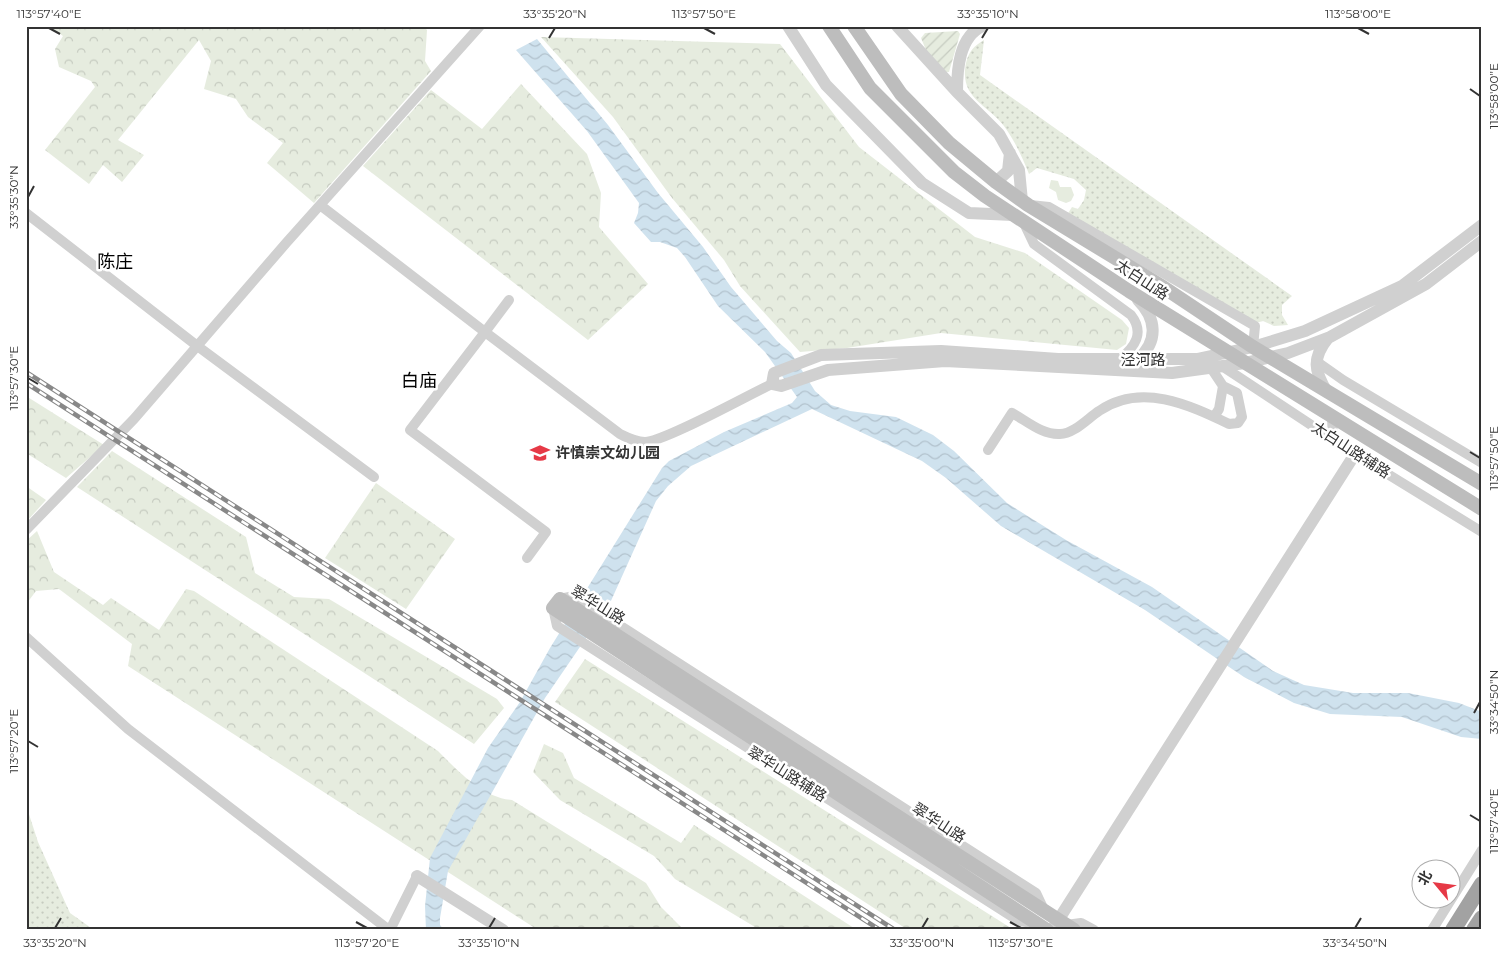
<svg xmlns="http://www.w3.org/2000/svg" width="1508" height="956" font-family="Montserrat,'Noto Sans SC',sans-serif">
<style>
.grass{fill:#e6ecdf}
.forest{fill:url(#forest-crowns)}
.park{fill:url(#park-dots)}
.garden{fill:url(#garden-furrows)}
.water{fill:url(#water-waves)}
.lines{fill:none;stroke-linecap:round;stroke-linejoin:round}
.minor{stroke:#d0d0d0;stroke-width:10}
.tertiary{stroke:#d0d0d0;stroke-width:12}
.secondary{stroke:#bdbdbd;stroke-width:14}
.trunk{stroke:#a2a2a2;stroke-width:16}
.rail-casing{stroke:#888;stroke-width:4.5}
.rail{stroke:#fff;stroke-width:2.5;stroke-dasharray:8;stroke-linecap:butt}
.ticks{fill:none;stroke:#333;stroke-width:2}
.labels{text-anchor:middle;stroke-width:5;stroke-linejoin:round;paint-order:stroke}
.street-label{font-size:15px;fill:#333;stroke:#fff}
.poi-label{font-size:15px;font-weight:bold;fill:#333;stroke:#fff;text-anchor:start}
.quarter-label{font-size:18px;fill:#000;stroke:#fff}
.neatline{fill:none;stroke:#333;stroke-width:2}
.ticks-label{font-size:12px;text-anchor:middle;fill:#333}
</style>
<defs>
<pattern id="forest-crowns" width="20" height="18" patternUnits="userSpaceOnUse" patternTransform="scale(1.25)"><rect width="20" height="18" fill="#e6ecdf"/><path d="M2 6a3 3 0 1 1 6 0M12 15a3 3 0 1 1 6 0" fill="none" stroke="#c6cbc0"/></pattern>
<pattern id="park-dots" width="8" height="8" patternUnits="userSpaceOnUse" patternTransform="scale(1.25)"><rect width="8" height="8" fill="#e6ecdf"/><path d="M2 2h.1M6 6h.1" fill="none" stroke="#c6cbc0" stroke-width="1.8" stroke-linecap="round"/></pattern>
<pattern id="garden-furrows" width="10" height="10" patternUnits="userSpaceOnUse" patternTransform="scale(1.25)"><rect width="10" height="10" fill="#e6ecdf"/><path d="M-1 1l2-2M0 10L10 0M9 11l2-2" fill="none" stroke="#c6cbc0"/></pattern>
<pattern id="water-waves" width="16" height="10" patternUnits="userSpaceOnUse" patternTransform="scale(1.25)"><rect width="16" height="10" fill="#cfe2ee"/><path d="M0 5q4-4 8 0t8 0" fill="none" stroke="#b2c2cd"/></pattern>
</defs>
<rect width="100%" height="100%" fill="#fff"/>
<path class="grass" d="M 1051,180 L 1058,181 L 1060,187 L 1071,187 L 1074,195 L 1071,201 L 1066,203 L 1058,200 L 1056,192 L 1049,188 Z"/>
<path class="forest" d="M 49,26 L 423,26 L 427,30 L 425,61 L 431,71 L 314,203 L 267,163 L 283,143 L 248,117 L 236,99 L 204,89 L 211,61 L 199,40 L 118,140 L 144,155 L 122,182 L 103,165 L 89,184 L 45,150 L 95,87 L 91,81 L 59,67 L 55,49 L 63,36 Z
M 541,37 L 780,44 L 859,147 L 975,237 L 1025,253 L 1122,320 L 1129,328 L 1126,344 L 1117,350 L 941,333 L 847,348 L 800,352 L 740,286 L 724,260 L 672,198 L 613,117 Z
M 521,84 L 587,154 L 601,193 L 599,227 L 648,284 L 588,340 L 363,166 L 431,90 L 482,129 Z
M 26,396 L 104,445 L 66,478 L 26,453 Z
M 112,451 L 246,537 L 255,573 L 294,597 L 329,599 L 497,699 L 504,708 L 474,744 L 77,487 Z
M 376,483 L 455,539 L 406,609 L 325,558 Z
M 26,486 L 46,500 L 27,521 L 26,520 Z
M 37,531 L 54,572 L 103,605 L 111,598 L 159,630 L 186,589 L 194,591 L 438,751 C 458,771 483,798 512,800 L 646,883 L 661,907 L 684,930 L 538,930 L 128,666 L 132,644 L 59,589 L 36,591 L 27,603 L 26,541 Z
M 585,659 L 1014,930 L 908,930 L 555,702 Z
M 544,744 L 563,753 L 574,778 L 681,843 L 694,825 L 857,930 L 760,930 L 675,879 L 654,856 L 560,800 L 533,772 Z"/>
<path class="park" d="M 984,40 L 980,75 L 1292,296 L 1282,305 L 1282,315 L 1288,325 L 1274,326 L 1263,321 L 1256,323 L 1067,215 L 1072,207 L 1078,209 L 1084,200 L 1086,190 L 1074,179 L 1037,168 L 1029,174 C 1022,157 1015,141 1004,126 C 986,103 959,98 966,63 C 969,51 974,46 984,40 Z
M 26,805 L 38,842 L 70,913 L 94,930 L 26,930 Z"/>
<path class="garden" d="M 958,31 L 960,34 L 949,72 L 943,72 L 926,50 L 921,38 L 925,33 Z"/>
<path class="water" d="M 537,39 L 608,125 L 658,193 L 703,247 L 731,287 L 777,341 L 791,353 L 815,391 L 831,405 L 850,411 L 896,417 L 933,435 L 954,451 L 1007,503 L 1066,540 L 1152,587 L 1273,671 L 1304,685 L 1353,693 L 1408,693 L 1459,703 L 1482,712 L 1482,739 L 1461,737 L 1402,717 L 1330,714 L 1294,703 L 1244,677 L 1145,610 L 1001,526 L 946,478 L 922,461 L 812,409 L 691,466 L 668,486 L 656,501 L 610,603 L 545,698 L 448,871 L 440,918 L 440,925 L 444,930 L 426,930 L 425,906 L 430,858 L 488,748 L 520,702 L 550,648 L 662,468 L 669,461 L 724,432 L 792,403 L 797,397 L 765,352 L 718,306 L 685,257 L 677,248 L 660,242 L 651,242 L 634,223 L 638,213 L 639,203 L 587,131 L 516,50 Z"/>
<g class="lines">
<path class="minor" d="M 320,205 L 485,332 L 410,430 L 546,532 L 527,558
M 1030,205 L 1049,207 L 1255,326 L 1253,347
M 26,213 L 196,345 L 374,477
M 1024,223 L 1034,244 L 1131,315 C 1145,333 1135,347 1119,360
M 509,300 L 485,332 L 620,434 C 628,438 636,442 645,442 C 664,442 750,394 772,384
M 1316,361 L 1343,380 L 1482,463
M 1222,366 L 1355,454 L 1482,532
M 1214,417 L 1219,409 L 1223,386
M 1332,418 L 1333,439
M 988,450 L 1012,413 C 1027,421 1042,435 1060,434 C 1074,434 1088,418 1099,411 C 1141,382 1189,405 1229,424 L 1238,423 L 1242,417 L 1237,393 L 1223,386 L 1211,368
M 26,530 L 134,419 L 287,242 L 480,26
M 560,599 L 574,596 L 1036,893 L 1044,910
M 553,608 L 557,626 L 1019,921 L 1034,923
M 26,637 L 128,729 L 389,930
M 1066,925 L 1081,923 L 1094,930
M 390,930 L 417,876
M 1432,930 L 1482,850"/>
<path class="tertiary" d="M 788,26 L 826,85 L 922,183 L 969,213 L 1013,215
M 897,26 L 957,92
M 983,26 C 959,36 957,70 957,92 L 999,134 L 1019,170 L 1022,201
M 996,182 L 1008,171 L 1010,153
M 1482,225 L 1402,286 L 1305,331 L 1253,347 L 1197,359 L 1058,359 L 941,351 L 821,355 L 774,373 L 772,384 L 781,386 L 828,370 L 945,361 L 1172,373 L 1245,363 L 1288,353 L 1330,337 L 1426,284 L 1482,241
M 1138,300 C 1156,318 1159,341 1138,359
M 1327,392 C 1314,371 1312,358 1328,338
M 417,876 L 503,930
M 1052,930 L 1355,454"/>
<path class="secondary" d="M 829,26 L 870,88 L 954,172 L 985,196 L 1129,291 L 1482,509
M 854,26 L 901,94 L 949,143 L 996,182 L 1028,205 L 1163,287 L 1253,347 L 1482,484
M 1047,930 L 553,608 L 560,599 L 1074,930"/>
<path class="trunk" d="M 1453,930 L 1482,884
M 1474,930 L 1482,918"/>
<defs>
<path id="rail" d="M 26,372 L 895,930
M 26,383 L 880,930"/>
</defs>
<use href="#rail" class="rail-casing"/>
<use href="#rail" class="rail"/>
</g>
<path class="ticks" d="M 49,28 L 60,34M 704,28 L 715,34M 1358,28 L 1369,34M 549,38 L 555,28M 982,38 L 988,28M 1470,89 L 1480,96M 28,197 L 34,186M 28,378 L 38,384M 1470,452 L 1480,458M 1474,713 L 1480,702M 28,741 L 38,747M 1470,815 L 1480,821M 356,922 L 367,928M 1010,922 L 1021,928M 55,928 L 61,918M 489,928 L 495,918M 922,928 L 928,918M 1355,928 L 1361,918"/>
<defs>
<symbol id="school-bare" viewBox="-9 -9 18 18"><path d="M0-5L7-2L0 1L-7-2ZM-4 1L0 2.5L4 1V4Q0 6-4 4Z" fill="#e63946" stroke="#fff" stroke-width="2.5" paint-order="stroke"/></symbol>
</defs>
<g fill-rule="evenodd">
<use href="#school-bare" x="526" y="439" width="28" height="28"/>
</g>
<g class="labels">
<g class="street-label">
<text transform="translate(1142 280) rotate(33)" y="5">太白山路</text>
<text x="1143" y="365">泾河路</text>
<text transform="translate(1351 450) rotate(33)" y="5">太白山路辅路</text>
<text transform="translate(598 605) rotate(31)" y="5">翠华山路</text>
<text transform="translate(787 774) rotate(32)" y="5">翠华山路辅路</text>
<text transform="translate(939 823) rotate(33)" y="5">翠华山路</text>
</g>
<g class="poi-label">
<text x="555" y="458">许慎崇文幼儿园</text>
</g>
<g class="quarter-label">
<text x="115" y="268">陈庄</text>
<text x="419" y="387">白庙</text>
</g>
</g>
<rect width="1508" height="956" fill="none" stroke="#ffffff" stroke-width="55"/>
<g transform="translate(1436 884) rotate(299)"><circle r="24" fill="#ffffff" stroke="#adadad"/>
<path d="M0-4L9 19L0 12L-9 19Z" fill="#e63946"/>
<text y="-8" font-size="14" font-weight="bold" text-anchor="middle" fill="#333333">北</text>
</g>
<rect x="28" y="28" width="1452" height="900" class="neatline"/>
<g class="ticks-label">
<text x="49" y="18">113°57'40"E</text>
<text x="555" y="18">33°35'20"N</text>
<text x="704" y="18">113°57'50"E</text>
<text x="988" y="18">33°35'10"N</text>
<text x="1358" y="18">113°58'00"E</text>
<text transform="translate(1494 96) rotate(-90)" y="4">113°58'00"E</text>
<text transform="translate(14 197) rotate(-90)" y="4">33°35'30"N</text>
<text transform="translate(14 378) rotate(-90)" y="4">113°57'30"E</text>
<text transform="translate(1494 458) rotate(-90)" y="4">113°57'50"E</text>
<text transform="translate(1494 702) rotate(-90)" y="4">33°34'50"N</text>
<text transform="translate(14 741) rotate(-90)" y="4">113°57'20"E</text>
<text transform="translate(1494 821) rotate(-90)" y="4">113°57'40"E</text>
<text x="55" y="947">33°35'20"N</text>
<text x="367" y="947">113°57'20"E</text>
<text x="489" y="947">33°35'10"N</text>
<text x="922" y="947">33°35'00"N</text>
<text x="1021" y="947">113°57'30"E</text>
<text x="1355" y="947">33°34'50"N</text>
</g>
</svg>
